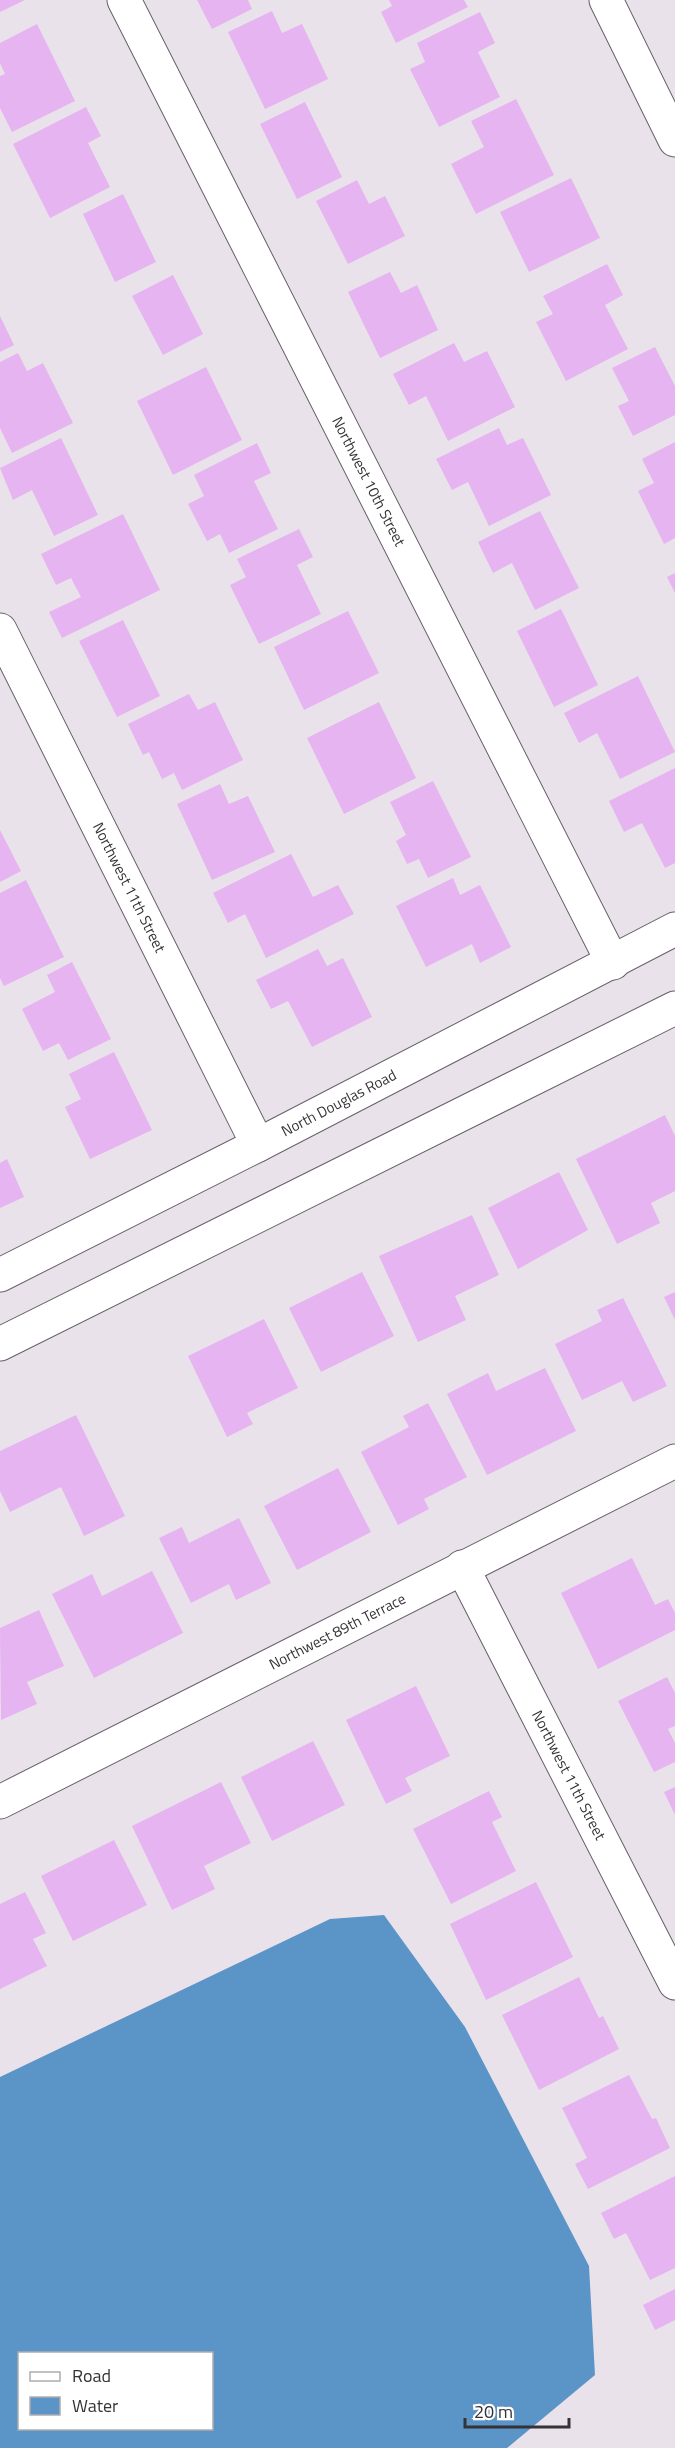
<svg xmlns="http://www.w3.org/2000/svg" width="675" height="2448" font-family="'Titillium Web',sans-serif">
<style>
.water{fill:#5b95c8;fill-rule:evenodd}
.building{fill:#e6b4f0}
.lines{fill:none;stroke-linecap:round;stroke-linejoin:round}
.minor-casing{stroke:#676068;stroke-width:35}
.major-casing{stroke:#676068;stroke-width:35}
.minor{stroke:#fff;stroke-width:33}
.major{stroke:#fff;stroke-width:33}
.labels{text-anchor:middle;stroke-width:4.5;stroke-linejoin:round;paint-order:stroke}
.street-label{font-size:15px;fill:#363337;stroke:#fff}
</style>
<rect width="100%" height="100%" fill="#e9e2eb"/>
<path class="water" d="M 384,1915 L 465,2027 L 589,2266 L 595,2375 L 507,2448 L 0,2448 L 0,2077 L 330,1919 ZM 20,2354 L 212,2354 L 212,2428 L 20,2428 Z"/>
<path class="building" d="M 0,0 L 25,0 L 0,12 Z
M 197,0 L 248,0 L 252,9 L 212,29 Z
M 389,0 L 464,0 L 468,7 L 396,43 L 381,12 L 392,6 Z
M 272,11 L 282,33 L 302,24 L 328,79 L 265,109 L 228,32 Z
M 480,12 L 495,43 L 478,52 L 500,97 L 439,127 L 410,69 L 425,62 L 417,43 Z
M 37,24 L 75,101 L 12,132 L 0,108 L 0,76 L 5,74 L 0,63 L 0,43 Z
M 516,99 L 554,175 L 476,214 L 451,164 L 484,147 L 471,121 Z
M 305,102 L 342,177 L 297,199 L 260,124 Z
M 86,107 L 101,136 L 88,143 L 110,187 L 50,218 L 13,144 Z
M 571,178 L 600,238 L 529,272 L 500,212 Z
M 357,180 L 369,204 L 385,196 L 405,236 L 348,264 L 316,201 Z
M 123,194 L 156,262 L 115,282 L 83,214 Z
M 607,264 L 623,295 L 605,305 L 628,349 L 566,381 L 536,322 L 553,314 L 543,296 Z
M 390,272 L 401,293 L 417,285 L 438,330 L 380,358 L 348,292 Z
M 173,275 L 203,334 L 163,355 L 132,296 Z
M 0,316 L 14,345 L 0,352 Z
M 454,343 L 464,362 L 487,351 L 515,407 L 448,441 L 426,396 L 409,405 L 393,374 Z
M 655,347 L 675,386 L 675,415 L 633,436 L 618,406 L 629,401 L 612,368 Z
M 18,353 L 27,371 L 43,363 L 73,423 L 12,453 L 0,428 L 0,362 Z
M 206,367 L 242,440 L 173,475 L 137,401 Z
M 499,428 L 507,445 L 523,438 L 551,495 L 489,526 L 468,482 L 452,490 L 436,459 Z
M 61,438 L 98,515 L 54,536 L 32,490 L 13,500 L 0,468 Z
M 675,442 L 675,538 L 664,544 L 638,491 L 654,483 L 642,459 Z
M 257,443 L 271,473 L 254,481 L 278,529 L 229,553 L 220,534 L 207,541 L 188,504 L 204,496 L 194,475 Z
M 540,511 L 579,588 L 535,610 L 512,563 L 493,573 L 478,542 Z
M 123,514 L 160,590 L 62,638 L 49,612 L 81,597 L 71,578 L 56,585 L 41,554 Z
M 299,529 L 313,557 L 297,565 L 321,614 L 259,644 L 230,585 L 246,577 L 237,559 Z
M 675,573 L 675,593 L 667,577 Z
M 561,609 L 598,685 L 554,707 L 517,631 Z
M 348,611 L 379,673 L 304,710 L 274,647 Z
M 123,620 L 160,696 L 117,717 L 79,641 Z
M 638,676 L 675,752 L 620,779 L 597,733 L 579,743 L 564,713 Z
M 189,694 L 198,710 L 215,702 L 243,760 L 182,790 L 174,773 L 162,779 L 149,752 L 143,755 L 128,724 Z
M 379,702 L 416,778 L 344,814 L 307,738 Z
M 675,768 L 675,863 L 665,868 L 642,823 L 624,832 L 609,801 Z
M 433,781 L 471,857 L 428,878 L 419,859 L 407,864 L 396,841 L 406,835 L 390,802 Z
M 220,784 L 229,804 L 248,796 L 275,852 L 212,880 L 177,804 Z
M 0,830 L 21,871 L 0,882 Z
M 291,854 L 313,897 L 338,885 L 354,914 L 266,958 L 245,914 L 228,923 L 213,893 Z
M 453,878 L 460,895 L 480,885 L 511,947 L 480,963 L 472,944 L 426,967 L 396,906 Z
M 26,880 L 64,957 L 4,986 L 0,978 L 0,893 Z
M 318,949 L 327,966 L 343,958 L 372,1017 L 312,1047 L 288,1001 L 271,1009 L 256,980 Z
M 72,962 L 111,1039 L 68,1060 L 59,1043 L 43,1051 L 22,1009 L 55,992 L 47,975 Z
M 114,1052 L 152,1130 L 90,1159 L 65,1107 L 81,1099 L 69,1074 Z
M 665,1115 L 675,1136 L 675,1191 L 651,1203 L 660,1223 L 617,1244 L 576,1159 Z
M 7,1159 L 24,1197 L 0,1208 L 0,1163 Z
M 559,1172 L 588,1230 L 518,1269 L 488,1208 Z
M 472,1215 L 499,1275 L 455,1296 L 466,1320 L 418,1342 L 379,1256 Z
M 362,1272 L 394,1336 L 321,1372 L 289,1308 Z
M 675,1292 L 675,1320 L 664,1297 Z
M 623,1298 L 667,1386 L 633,1402 L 622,1381 L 582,1400 L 555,1344 L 602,1321 L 597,1310 Z
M 264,1319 L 298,1388 L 247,1413 L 253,1424 L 227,1437 L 188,1356 Z
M 545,1368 L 576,1431 L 487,1475 L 447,1394 L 488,1373 L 496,1391 Z
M 428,1403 L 467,1477 L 424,1499 L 429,1509 L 398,1525 L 361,1452 L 409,1427 L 403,1416 Z
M 76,1415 L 125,1516 L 84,1536 L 61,1487 L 10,1512 L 0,1491 L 0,1451 Z
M 338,1468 L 371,1532 L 297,1570 L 264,1506 Z
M 239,1518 L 271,1583 L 236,1600 L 229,1584 L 191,1603 L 159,1538 L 182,1527 L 189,1543 Z
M 632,1558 L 655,1605 L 668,1599 L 675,1613 L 675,1630 L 598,1669 L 561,1593 Z
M 152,1571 L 183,1633 L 94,1678 L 52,1594 L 92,1574 L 102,1596 Z
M 39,1610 L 64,1666 L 27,1682 L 37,1704 L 1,1720 L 0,1628 Z
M 667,1677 L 675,1693 L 675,1726 L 668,1729 L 675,1743 L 675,1762 L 654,1772 L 618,1701 Z
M 416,1686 L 450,1756 L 405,1778 L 412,1791 L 386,1804 L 346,1720 Z
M 313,1741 L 345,1805 L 272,1841 L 241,1777 Z
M 221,1782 L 251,1843 L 204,1866 L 215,1889 L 172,1910 L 132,1826 Z
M 675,1787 L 675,1815 L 664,1792 Z
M 489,1791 L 502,1817 L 492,1822 L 516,1871 L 451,1904 L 413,1829 Z
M 114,1840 L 147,1905 L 73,1941 L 41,1876 Z
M 536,1882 L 573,1957 L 486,2000 L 450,1924 Z
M 25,1892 L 46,1933 L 33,1939 L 47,1966 L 0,1989 L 0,1904 Z
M 579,1977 L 599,2018 L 603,2016 L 619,2049 L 539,2090 L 502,2015 Z
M 629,2075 L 652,2119 L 656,2118 L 670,2148 L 588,2189 L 575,2164 L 587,2158 L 562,2108 Z
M 675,2176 L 675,2268 L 650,2280 L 626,2233 L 614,2239 L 601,2213 Z
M 675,2289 L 675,2320 L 655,2330 L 643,2305 Z"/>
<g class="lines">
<defs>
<g id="minor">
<path id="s1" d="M 124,0 L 613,963"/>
<path d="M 606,0 L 675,140"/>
<path id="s2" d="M 0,630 L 258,1145"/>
<path id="s3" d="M 462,1567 L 675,1983"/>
<path id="s4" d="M 0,1802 L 675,1461"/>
</g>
<g id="major">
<path id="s5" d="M 0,1275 L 258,1145 L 675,929"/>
<path d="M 0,1344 L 675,1008"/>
</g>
</defs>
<use href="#minor" class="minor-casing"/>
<use href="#major" class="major-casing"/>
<use href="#minor" class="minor"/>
<use href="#major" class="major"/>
</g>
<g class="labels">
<g class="street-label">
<text dy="5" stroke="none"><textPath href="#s1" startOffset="540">Northwest 10th Street</textPath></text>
<text dy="5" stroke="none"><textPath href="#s2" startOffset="288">Northwest 11th Street</textPath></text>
<text dy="5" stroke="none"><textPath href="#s5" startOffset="380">North Douglas Road</textPath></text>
<text dy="5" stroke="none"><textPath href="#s4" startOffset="378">Northwest 89th Terrace</textPath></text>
<text dy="5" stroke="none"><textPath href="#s3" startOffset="234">Northwest 11th Street</textPath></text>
</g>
</g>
<rect x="18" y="2352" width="195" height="78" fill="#ffffff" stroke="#afadaf" stroke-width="1.5"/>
<rect x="30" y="2372" width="30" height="9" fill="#ffffff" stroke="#afadaf" stroke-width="1.5"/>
<text x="72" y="2382" font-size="18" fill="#363337">Road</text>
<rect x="30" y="2397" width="30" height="18" fill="#5b95c8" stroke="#afadaf" stroke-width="1.5"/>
<text x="72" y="2412" font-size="18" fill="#363337">Water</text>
<path d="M465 2418v9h104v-9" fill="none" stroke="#363337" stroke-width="3"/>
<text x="474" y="2418" font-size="18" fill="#363337" stroke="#ffffff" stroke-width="4.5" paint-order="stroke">20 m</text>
</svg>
